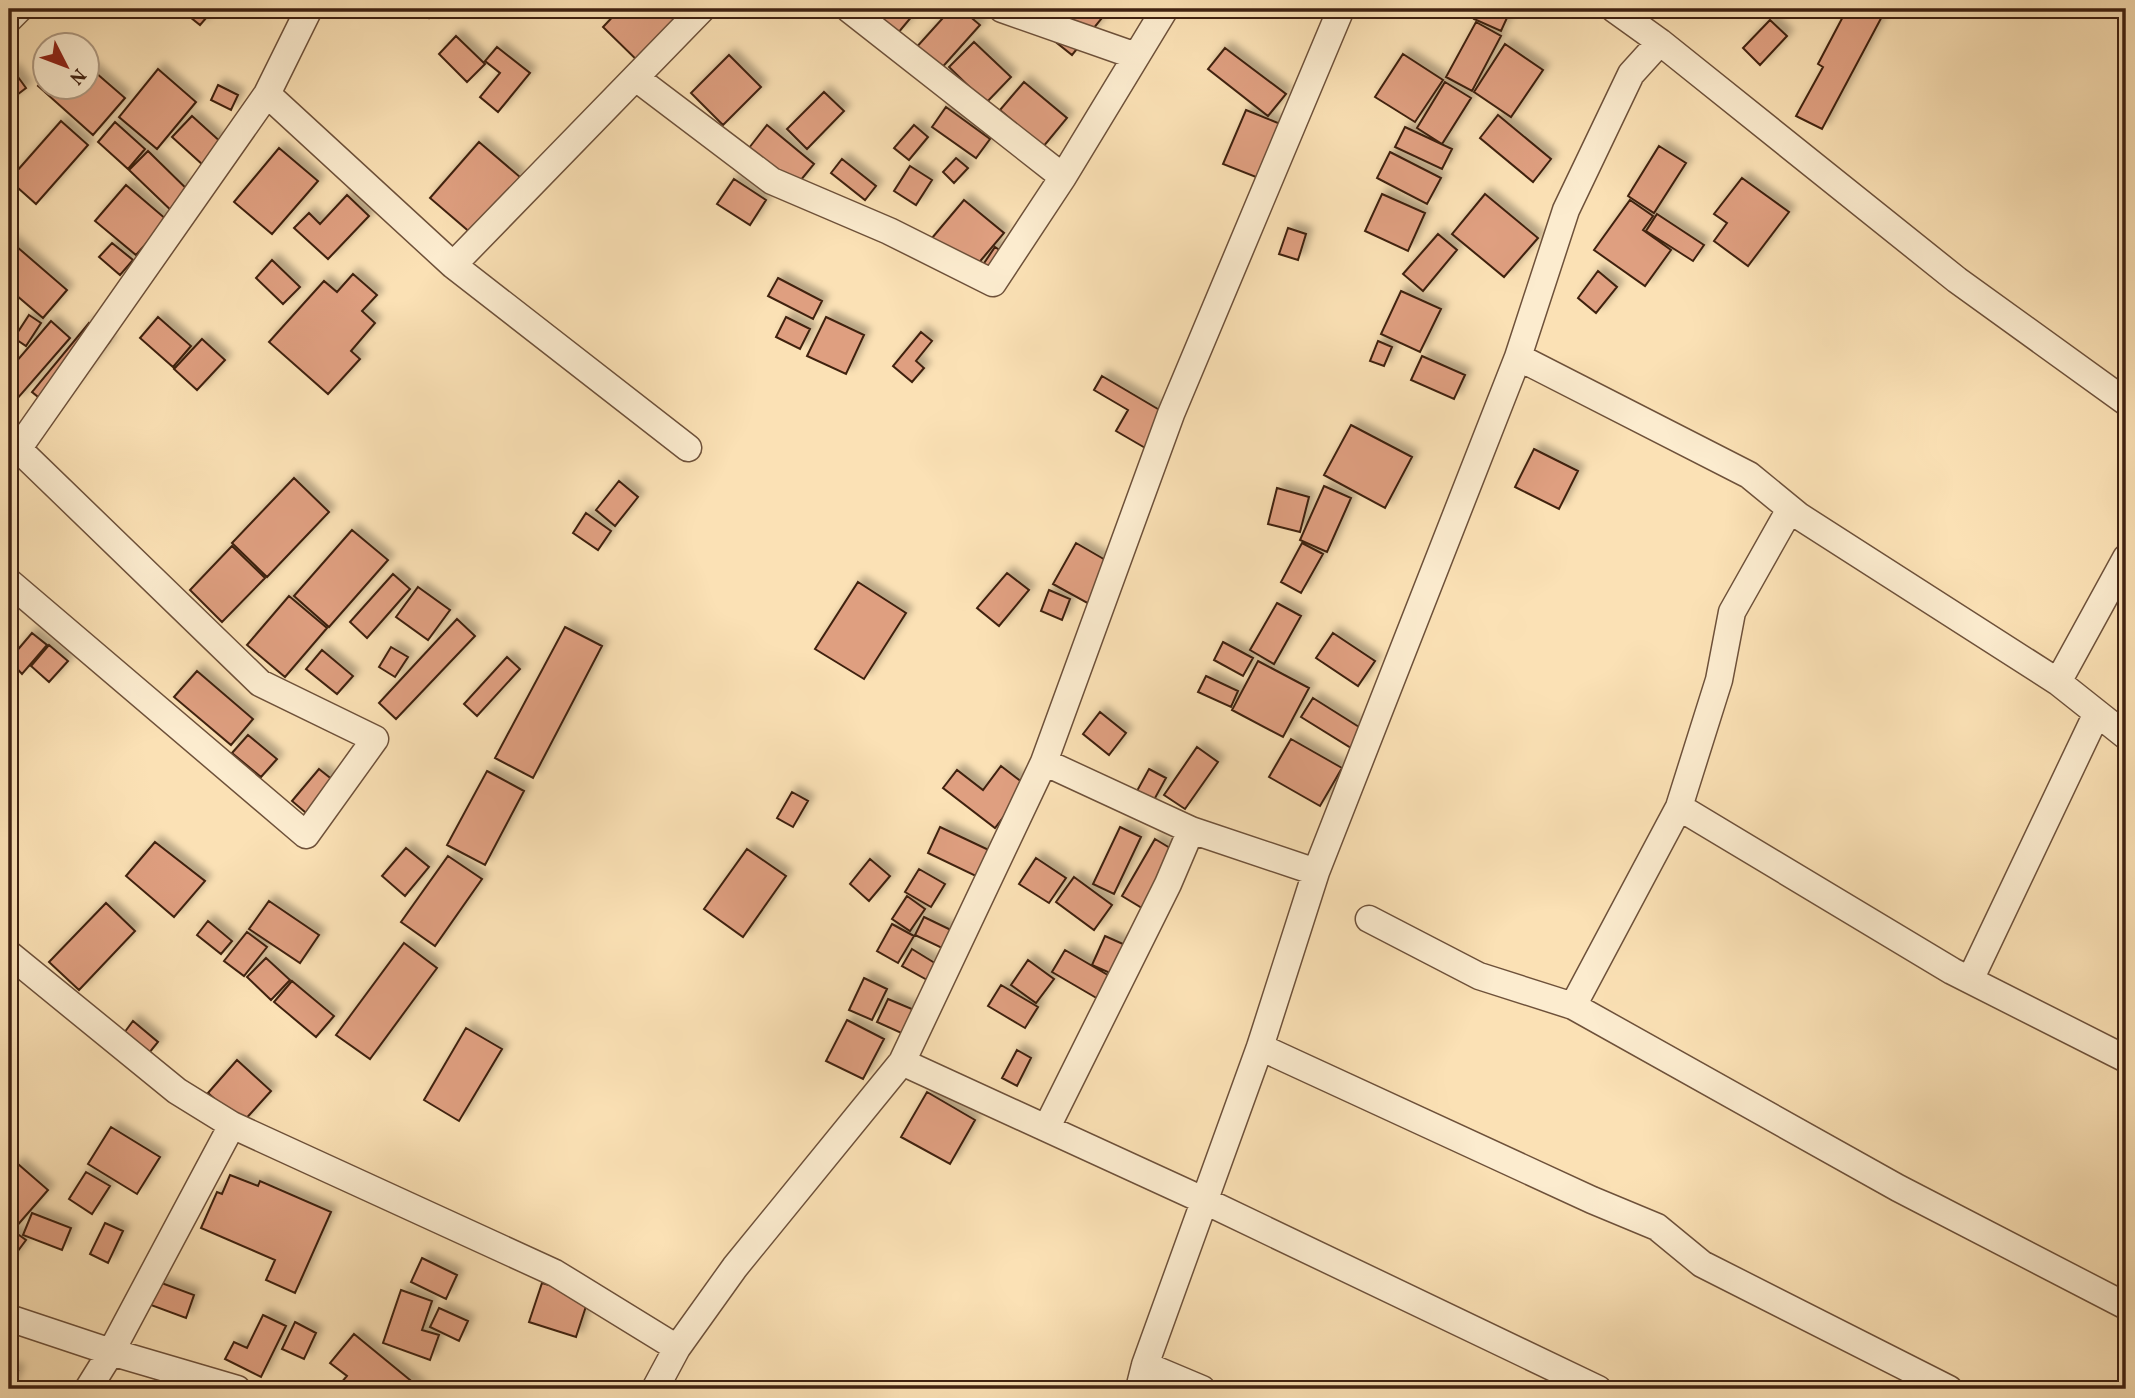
<svg xmlns="http://www.w3.org/2000/svg" width="2135" height="1398" font-family="Vollkorn,serif">
<style>
.building{fill:#df9f80;stroke:#3f2111;stroke-width:2;filter:url(#shadow)}
.lines{fill:none;stroke-linecap:round;stroke-linejoin:round}
.minor-casing{stroke:#6e513a;stroke-width:29}
.minor{stroke:#fceccf;stroke-width:26}
</style>
<defs>
<filter id="shadow"><feDropShadow dx="6" dy="-6" stdDeviation="3.5" flood-color="#0004"/></filter>
</defs>
<rect width="100%" height="100%" fill="#fbe1b5"/>
<filter id="stains"><feTurbulence type="fractalNoise" baseFrequency=".00286" numOctaves="4"/><feColorMatrix values="0 0 0 0 .2 0 0 0 0 .09 0 0 0 0 .02 0 0 0 .5 -.17"/></filter>
<radialGradient id="worn" r=".72"><stop offset=".6" stop-color="#630" stop-opacity="0"/><stop offset="1" stop-color="#630" stop-opacity=".3"/></radialGradient>
<path class="building" d="M 180,9 L 212,9 L 213,10 L 200,25 Z
M 419,9 L 438,9 L 429,18 Z
M 620,9 L 687,9 L 648,71 L 603,27 Z
M 868,9 L 918,9 L 898,33 Z
M 951,9 L 961,9 L 980,25 L 938,72 L 914,50 Z
M 1043,9 L 1091,9 L 1102,18 L 1072,55 L 1032,23 Z
M 1478,9 L 1511,9 L 1501,31 L 1474,19 Z
M 1847,9 L 1886,9 L 1822,129 L 1796,116 L 1823,67 L 1818,64 Z
M 1770,20 L 1787,36 L 1760,65 L 1743,48 Z
M 1476,22 L 1501,36 L 1472,91 L 1446,77 Z
M 456,36 L 485,64 L 467,82 L 439,54 Z
M 974,42 L 1011,77 L 986,103 L 949,67 Z
M 1505,44 L 1543,70 L 1511,117 L 1474,92 Z
M 497,47 L 530,73 L 498,112 L 480,97 L 500,73 L 485,61 Z
M 1225,48 L 1286,94 L 1268,116 L 1208,69 Z
M 1403,54 L 1443,80 L 1415,122 L 1375,97 Z
M 729,55 L 761,87 L 723,125 L 691,93 Z
M 88,66 L 125,98 L 93,135 L 38,86 L 46,77 L 46,88 L 88,88 Z
M 158,69 L 196,102 L 157,149 L 119,117 Z
M 13,70 L 26,88 L 9,101 L 9,73 Z
M 1024,82 L 1067,118 L 1043,147 L 1000,110 Z
M 1445,82 L 1471,98 L 1442,144 L 1417,128 Z
M 218,85 L 238,95 L 231,110 L 211,100 Z
M 824,92 L 844,111 L 807,149 L 787,129 Z
M 946,107 L 990,139 L 976,158 L 932,127 Z
M 1246,110 L 1283,125 L 1261,179 L 1223,164 Z
M 1498,115 L 1551,159 L 1533,182 L 1480,138 Z
M 192,116 L 223,144 L 203,165 L 172,137 Z
M 61,121 L 88,145 L 36,204 L 9,180 Z
M 115,122 L 145,149 L 128,169 L 98,142 Z
M 767,125 L 814,164 L 796,186 L 749,148 Z
M 914,125 L 928,137 L 909,160 L 894,148 Z
M 1405,127 L 1452,149 L 1442,169 L 1395,147 Z
M 479,142 L 520,177 L 472,234 L 430,198 Z
M 1659,146 L 1686,163 L 1654,213 L 1628,196 Z
M 279,148 L 318,181 L 272,234 L 234,202 Z
M 148,151 L 196,198 L 178,217 L 129,170 Z
M 1390,152 L 1441,178 L 1427,204 L 1377,178 Z
M 956,158 L 968,168 L 954,183 L 943,172 Z
M 842,159 L 876,186 L 865,200 L 831,173 Z
M 910,166 L 932,180 L 916,205 L 894,191 Z
M 1742,178 L 1789,212 L 1748,266 L 1714,241 L 1727,223 L 1714,214 Z
M 734,179 L 766,200 L 750,225 L 717,204 Z
M 126,185 L 167,220 L 136,255 L 95,221 Z
M 1382,194 L 1425,213 L 1408,251 L 1365,231 Z
M 1485,194 L 1538,238 L 1504,277 L 1452,234 Z
M 347,195 L 369,216 L 328,259 L 294,228 L 309,213 L 320,224 Z
M 964,200 L 1004,233 L 971,272 L 932,238 Z
M 1630,200 L 1653,216 L 1643,230 L 1671,250 L 1645,286 L 1594,250 Z
M 1657,214 L 1704,245 L 1693,261 L 1646,231 Z
M 1288,228 L 1306,234 L 1298,260 L 1279,254 Z
M 1438,234 L 1457,250 L 1423,291 L 1403,274 Z
M 9,240 L 67,290 L 43,318 L 9,289 Z
M 112,243 L 133,260 L 120,275 L 99,257 Z
M 995,247 L 1010,257 L 976,275 Z
M 272,260 L 300,287 L 283,304 L 256,278 Z
M 1598,271 L 1617,287 L 1596,313 L 1578,298 Z
M 353,274 L 377,295 L 362,311 L 375,323 L 351,351 L 360,359 L 328,394 L 269,342 L 324,281 L 337,292 Z
M 778,278 L 822,301 L 813,319 L 768,296 Z
M 1401,291 L 1441,309 L 1420,352 L 1381,334 Z
M 29,315 L 41,323 L 26,346 L 14,338 Z
M 158,317 L 191,346 L 173,367 L 140,338 Z
M 786,317 L 810,329 L 800,349 L 776,337 Z
M 826,317 L 864,335 L 846,374 L 807,356 Z
M 51,321 L 70,338 L 17,399 L 9,393 L 9,370 Z
M 89,323 L 110,341 L 53,409 L 32,392 Z
M 921,332 L 932,341 L 916,361 L 924,368 L 912,382 L 893,366 Z
M 202,339 L 225,360 L 197,390 L 174,369 Z
M 1378,341 L 1392,347 L 1384,366 L 1370,361 Z
M 1422,356 L 1465,375 L 1454,399 L 1411,380 Z
M 1102,376 L 1168,415 L 1147,449 L 1116,431 L 1128,410 L 1094,390 Z
M 1351,425 L 1412,457 L 1385,508 L 1324,475 Z
M 1534,449 L 1578,471 L 1559,509 L 1515,487 Z
M 294,478 L 329,512 L 267,577 L 232,543 Z
M 619,481 L 638,497 L 615,526 L 596,510 Z
M 1324,486 L 1351,498 L 1327,552 L 1300,540 Z
M 1277,488 L 1309,497 L 1300,532 L 1268,524 Z
M 586,513 L 611,531 L 598,550 L 573,533 Z
M 352,530 L 388,560 L 329,627 L 294,596 Z
M 1076,543 L 1114,565 L 1091,605 L 1053,584 Z
M 1302,543 L 1323,554 L 1301,593 L 1281,582 Z
M 232,546 L 265,578 L 222,622 L 190,590 Z
M 1007,573 L 1029,590 L 999,626 L 977,608 Z
M 393,574 L 410,589 L 367,638 L 350,622 Z
M 858,582 L 906,613 L 864,679 L 815,649 Z
M 418,587 L 450,610 L 428,640 L 396,617 Z
M 1049,590 L 1070,599 L 1062,620 L 1041,611 Z
M 289,596 L 327,628 L 285,677 L 247,645 Z
M 1277,603 L 1301,616 L 1274,664 L 1250,650 Z
M 457,619 L 475,636 L 396,719 L 379,703 Z
M 565,627 L 602,646 L 533,778 L 495,758 Z
M 32,633 L 47,645 L 22,674 L 9,660 Z
M 1333,633 L 1375,661 L 1358,686 L 1316,658 Z
M 1223,642 L 1253,658 L 1243,676 L 1214,660 Z
M 49,645 L 68,661 L 49,682 L 31,666 Z
M 391,647 L 408,657 L 395,677 L 379,667 Z
M 322,650 L 353,676 L 337,694 L 306,669 Z
M 507,657 L 520,669 L 477,716 L 464,704 Z
M 1258,661 L 1309,688 L 1283,737 L 1232,710 Z
M 197,671 L 253,719 L 231,745 L 174,697 Z
M 1206,676 L 1238,691 L 1231,707 L 1198,692 Z
M 1313,698 L 1367,732 L 1356,751 L 1301,717 Z
M 1100,712 L 1126,733 L 1109,755 L 1083,734 Z
M 248,735 L 277,759 L 261,777 L 232,753 Z
M 1291,739 L 1342,768 L 1320,806 L 1269,777 Z
M 1197,747 L 1218,762 L 1185,809 L 1164,795 Z
M 1001,766 L 1027,786 L 995,828 L 943,788 L 957,770 L 983,790 Z
M 319,769 L 339,785 L 312,818 L 292,801 Z
M 1149,769 L 1166,778 L 1149,809 L 1132,800 Z
M 487,771 L 524,791 L 485,865 L 447,845 Z
M 792,792 L 808,801 L 793,827 L 777,818 Z
M 940,827 L 993,852 L 980,878 L 928,853 Z
M 1120,827 L 1141,837 L 1114,894 L 1093,884 Z
M 1155,839 L 1180,854 L 1147,911 L 1122,896 Z
M 155,842 L 205,881 L 174,917 L 126,876 Z
M 406,848 L 429,867 L 405,896 L 382,876 Z
M 747,849 L 786,876 L 743,937 L 704,909 Z
M 448,856 L 482,879 L 435,946 L 401,922 Z
M 1036,858 L 1066,878 L 1049,903 L 1019,884 Z
M 870,859 L 890,876 L 869,901 L 850,884 Z
M 919,869 L 945,884 L 931,907 L 905,892 Z
M 1074,877 L 1112,905 L 1094,930 L 1056,902 Z
M 907,896 L 925,909 L 910,931 L 892,919 Z
M 269,901 L 319,935 L 300,963 L 249,929 Z
M 106,903 L 135,931 L 79,990 L 49,962 Z
M 924,917 L 951,930 L 942,948 L 915,935 Z
M 208,921 L 232,941 L 221,954 L 197,935 Z
M 892,924 L 914,936 L 898,963 L 877,951 Z
M 247,932 L 267,947 L 244,976 L 224,961 Z
M 1105,936 L 1132,948 L 1119,977 L 1092,965 Z
M 404,943 L 437,968 L 370,1059 L 336,1035 Z
M 912,949 L 938,965 L 929,981 L 902,966 Z
M 1065,950 L 1118,981 L 1105,1003 L 1052,972 Z
M 266,958 L 290,980 L 271,1000 L 247,977 Z
M 1028,960 L 1054,979 L 1036,1003 L 1011,985 Z
M 864,978 L 887,989 L 872,1020 L 849,1010 Z
M 292,981 L 334,1016 L 316,1037 L 274,1002 Z
M 1001,985 L 1038,1007 L 1025,1028 L 988,1006 Z
M 888,999 L 919,1012 L 908,1036 L 877,1022 Z
M 847,1020 L 884,1039 L 863,1079 L 826,1061 Z
M 133,1021 L 158,1042 L 149,1053 L 124,1033 Z
M 466,1028 L 502,1049 L 459,1121 L 424,1100 Z
M 1017,1050 L 1031,1058 L 1017,1086 L 1002,1078 Z
M 237,1060 L 271,1091 L 242,1123 L 208,1093 Z
M 927,1092 L 975,1120 L 950,1164 L 901,1137 Z
M 111,1127 L 160,1157 L 137,1194 L 88,1164 Z
M 18,1164 L 48,1190 L 15,1228 L 9,1223 L 9,1175 Z
M 86,1172 L 110,1186 L 92,1214 L 69,1199 Z
M 230,1175 L 258,1186 L 260,1181 L 331,1212 L 295,1293 L 266,1280 L 275,1260 L 201,1228 L 217,1192 L 222,1194 Z
M 32,1213 L 71,1228 L 62,1250 L 23,1235 Z
M 105,1223 L 123,1231 L 108,1263 L 90,1254 Z
M 9,1228 L 26,1240 L 9,1263 Z
M 422,1258 L 457,1275 L 446,1299 L 411,1282 Z
M 140,1275 L 194,1295 L 186,1318 L 132,1298 Z
M 542,1283 L 589,1297 L 576,1337 L 529,1322 Z
M 401,1290 L 432,1301 L 422,1330 L 439,1335 L 430,1360 L 383,1343 Z
M 439,1308 L 468,1321 L 459,1341 L 430,1327 Z
M 263,1315 L 286,1326 L 261,1377 L 225,1359 L 234,1342 L 247,1348 Z
M 295,1322 L 316,1333 L 304,1359 L 282,1349 Z
M 354,1334 L 421,1389 L 347,1389 L 340,1384 L 347,1376 L 330,1363 Z
M 9,1368 L 18,1371 L 10,1389 L 9,1389 Z"/>
<g class="lines">
<defs>
<path id="minor" d="M 309,9 L 267,94 L 453,265 L 688,448
M 849,9 L 1063,177
M 1002,9 L 1136,56
M 1614,9 L 1660,42 L 1957,280 L 2126,402
M 9,19 L 19,9
M 636,78 L 772,181 L 889,231 L 993,283 L 1063,177 L 1165,9
M 453,265 L 702,9
M 1518,357 L 1749,475 L 1799,516 L 2058,682 L 2126,736
M 9,440 L 260,683 L 375,739 L 306,835 L 9,582
M 18,449 L 267,94
M 2058,682 L 2126,558
M 1044,762 L 1191,830 L 1316,872
M 1679,807 L 1952,971 L 2126,1059
M 1369,919 L 1479,976 L 1573,1006 L 1898,1188 L 2126,1306
M 9,954 L 177,1091 L 232,1125 L 555,1273 L 677,1348
M 1970,980 L 2097,713
M 1573,1006 L 1679,807 L 1719,680 L 1732,612 L 1790,509
M 1260,1047 L 1592,1200 L 1657,1227 L 1702,1264 L 1949,1389
M 902,1062 L 1203,1200 L 1598,1389
M 1047,1127 L 1168,884 L 1191,830
M 9,1318 L 111,1352 L 237,1389
M 1145,1365 L 1202,1389
M 88,1389 L 111,1352 L 232,1125
M 655,1389 L 677,1348 L 735,1267 L 902,1062 L 1044,762 L 1171,414 L 1341,9
M 1139,1389 L 1145,1365 L 1260,1047 L 1316,872 L 1518,357 L 1566,210 L 1631,74 L 1660,42"/>
</defs>
<use href="#minor" class="minor-casing"/>
<use href="#minor" class="minor"/>
</g>
<rect width="2135" height="1398" fill="none" stroke="#fbe1b5" stroke-width="35"/>
<rect x="10" y="10" width="2114" height="1377" fill="none" stroke="#3f2111" stroke-width="3.5"/>
<rect x="18" y="18" width="2100" height="1363" fill="none" stroke="#3f2111" stroke-width="2"/>
<g transform="translate(66 66) rotate(132)"><circle r="33" fill="#fceccf" stroke="#b09b83" stroke-width="2"/>
<path d="M0-5L12 26L0 18L-12 26Z" fill="#8f2418"/>
<text y="-10" font-size="19" font-weight="bold" text-anchor="middle" fill="#3f2111">N</text>
</g>
<rect width="100%" height="100%" filter="url(#stains)"/>
<rect width="100%" height="100%" fill="url(#worn)"/>
</svg>
